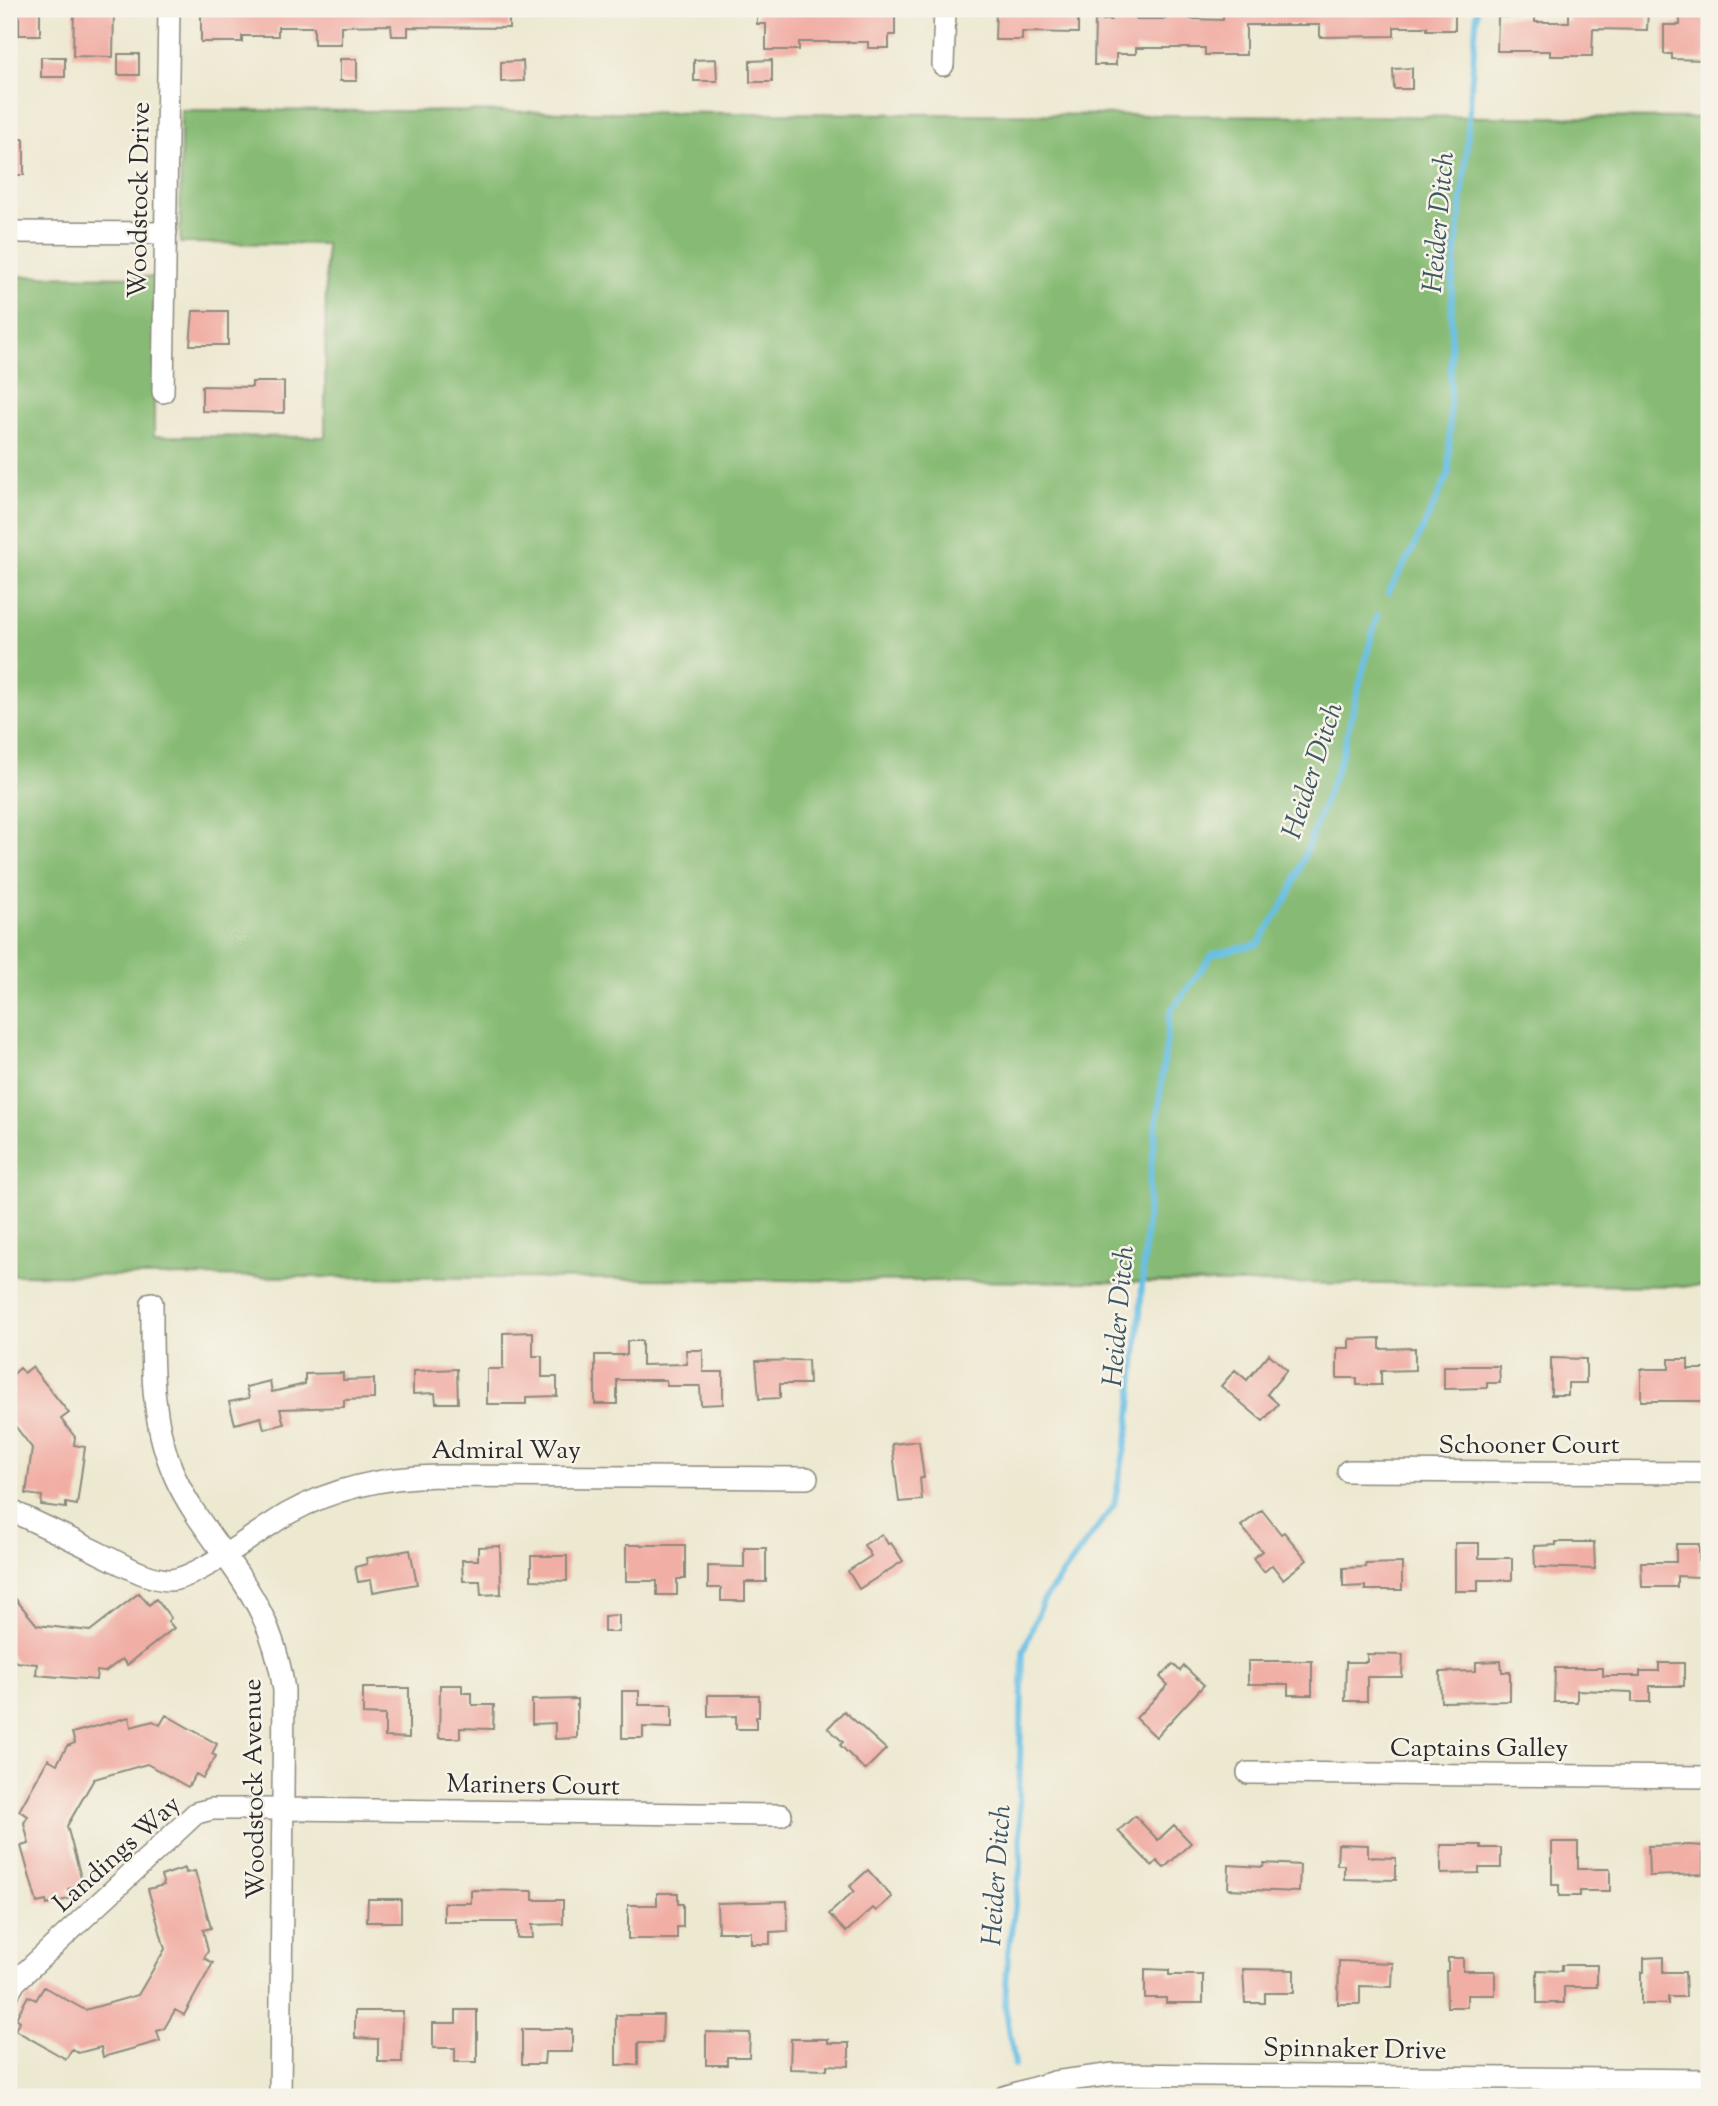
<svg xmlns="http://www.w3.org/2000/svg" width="1718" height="2106" font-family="'Sorts Mill Goudy',serif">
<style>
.forest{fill:#87bb75;stroke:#597350;stroke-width:2}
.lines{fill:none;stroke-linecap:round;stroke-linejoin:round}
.stream{stroke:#68bfe5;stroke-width:6}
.building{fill:#f1aea5}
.minor-casing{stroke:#8c8a7e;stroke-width:24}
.minor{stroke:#fff;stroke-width:21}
.labels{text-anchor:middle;stroke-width:5;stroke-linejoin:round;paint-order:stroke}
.street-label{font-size:26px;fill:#2b2b2b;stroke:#f7f3e8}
.water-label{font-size:28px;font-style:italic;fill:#3d5763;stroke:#f7f3e8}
</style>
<rect width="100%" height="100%" fill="#f7f3e8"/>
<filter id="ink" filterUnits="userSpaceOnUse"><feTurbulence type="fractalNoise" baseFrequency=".0143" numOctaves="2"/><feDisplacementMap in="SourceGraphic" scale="14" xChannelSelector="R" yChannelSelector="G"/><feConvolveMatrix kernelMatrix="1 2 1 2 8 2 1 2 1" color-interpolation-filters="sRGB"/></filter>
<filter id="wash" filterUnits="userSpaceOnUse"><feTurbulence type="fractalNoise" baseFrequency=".00686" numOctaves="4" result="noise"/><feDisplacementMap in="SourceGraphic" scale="28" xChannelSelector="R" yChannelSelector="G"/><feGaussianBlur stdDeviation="1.57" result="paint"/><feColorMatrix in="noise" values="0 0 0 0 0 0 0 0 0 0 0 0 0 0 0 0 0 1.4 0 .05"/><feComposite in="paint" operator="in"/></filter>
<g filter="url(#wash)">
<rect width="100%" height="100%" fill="#ede8d0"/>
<path class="forest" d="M 181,110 L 1709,118 L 1709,1286 L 9,1275 L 9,276 L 154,277 L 154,436 L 325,437 L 326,244 L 180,243 Z"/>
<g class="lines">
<path class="stream" d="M 1388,593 L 1412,551 L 1449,473 L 1452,288 L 1465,170 L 1477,9
M 1015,2065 L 1005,2005 L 1008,1952 L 1021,1864 L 1019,1794 L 1023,1652 L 1043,1601 L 1114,1505 L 1129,1427 L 1140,1314 L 1150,1178 L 1170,1012 L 1213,954 L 1258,944 L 1290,894 L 1341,758 L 1377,615"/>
</g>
<g id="blocks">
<path class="building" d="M 19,9 L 40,9 L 40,35 L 19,35 Z
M 74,9 L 114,9 L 113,57 L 73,56 Z
M 218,9 L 509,9 L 509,28 L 408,27 L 408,36 L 392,36 L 391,25 L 341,26 L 341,44 L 314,44 L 314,27 L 278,27 L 278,36 L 242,36 L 242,42 L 201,42 L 201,14 L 218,14 Z
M 757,9 L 895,9 L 895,35 L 889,35 L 889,48 L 868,48 L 868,42 L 799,42 L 799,50 L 766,50 L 766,24 L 757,24 Z
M 996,9 L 1078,9 L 1078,33 L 1022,32 L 1022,40 L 995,40 Z
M 1111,9 L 1136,9 L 1136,19 L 1166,19 L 1166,9 L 1191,9 L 1191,19 L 1223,20 L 1223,9 L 1455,9 L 1455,30 L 1427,30 L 1427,27 L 1394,27 L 1394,36 L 1320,37 L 1320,25 L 1246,25 L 1246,55 L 1205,55 L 1205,48 L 1136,48 L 1136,54 L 1116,54 L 1116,65 L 1094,65 L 1095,20 L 1111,20 Z
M 1569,9 L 1648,9 L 1647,30 L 1593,29 L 1592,56 L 1550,56 L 1550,51 L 1497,51 L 1498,17 L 1535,17 L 1535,22 L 1569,22 Z
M 1680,9 L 1705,9 L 1705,60 L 1672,59 L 1672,54 L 1664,54 L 1664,25 L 1680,25 Z
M 118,54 L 139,54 L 139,75 L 118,75 Z
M 41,57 L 65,57 L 65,77 L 41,77 Z
M 340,59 L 357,59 L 357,81 L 340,81 Z
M 716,59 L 717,81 L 694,81 L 694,60 Z
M 772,60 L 772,82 L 750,82 L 750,61 Z
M 523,61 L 524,81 L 501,82 L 501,62 Z
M 1412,68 L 1412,89 L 1394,89 L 1393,69 Z
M 9,139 L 24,139 L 24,175 L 9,175 Z
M 193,311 L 228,311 L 228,345 L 190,345 Z
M 252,382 L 284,382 L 284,413 L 202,411 L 202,386 L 252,387 Z
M 533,1332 L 533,1356 L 542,1356 L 542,1377 L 557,1377 L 557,1396 L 526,1397 L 526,1404 L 487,1404 L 487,1369 L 503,1369 L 503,1333 Z
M 1380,1338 L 1380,1349 L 1415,1348 L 1415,1370 L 1381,1371 L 1381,1385 L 1357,1385 L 1357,1378 L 1337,1378 L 1337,1348 L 1349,1348 L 1349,1339 Z
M 627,1341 L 642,1341 L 642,1365 L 687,1364 L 686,1350 L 703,1350 L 703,1372 L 723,1372 L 723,1404 L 701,1405 L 700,1386 L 667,1386 L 666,1380 L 617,1380 L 617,1404 L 595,1404 L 595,1355 L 627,1355 Z
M 1269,1354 L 1287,1370 L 1267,1394 L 1278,1404 L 1263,1421 L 1221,1386 L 1235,1370 L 1247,1380 Z
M 1551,1358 L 1586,1359 L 1586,1383 L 1568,1383 L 1568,1395 L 1551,1395 Z
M 1669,1359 L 1688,1359 L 1688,1369 L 1709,1369 L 1709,1401 L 1641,1401 L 1641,1369 L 1669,1369 Z
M 808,1360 L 809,1384 L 780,1384 L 780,1398 L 759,1399 L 756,1361 Z
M 1444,1366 L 1499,1366 L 1500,1383 L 1487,1383 L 1487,1388 L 1444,1389 Z
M 32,1367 L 69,1413 L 61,1419 L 75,1437 L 74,1445 L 85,1447 L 77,1505 L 66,1503 L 66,1508 L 41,1505 L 42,1496 L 26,1494 L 32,1448 L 9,1418 L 9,1378 L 20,1368 L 24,1373 Z
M 457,1369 L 458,1403 L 436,1403 L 435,1393 L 413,1394 L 413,1371 Z
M 343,1373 L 343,1380 L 374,1379 L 374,1399 L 344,1400 L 344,1407 L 280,1409 L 284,1424 L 264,1429 L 261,1417 L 235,1424 L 229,1402 L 249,1398 L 246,1387 L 270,1381 L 272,1392 L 305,1384 L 305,1374 Z
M 919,1441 L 924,1478 L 920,1478 L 922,1500 L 899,1502 L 892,1444 Z
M 1262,1510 L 1281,1534 L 1284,1532 L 1307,1560 L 1283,1579 L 1272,1565 L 1264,1572 L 1253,1558 L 1262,1551 L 1241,1526 Z
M 882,1534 L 888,1544 L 891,1543 L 903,1561 L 859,1589 L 848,1571 L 871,1556 L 864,1545 Z
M 1556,1542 L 1594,1542 L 1595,1569 L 1535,1567 L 1534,1546 L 1556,1545 Z
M 1455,1543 L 1479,1543 L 1479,1558 L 1512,1558 L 1512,1580 L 1478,1580 L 1478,1591 L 1455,1591 Z
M 1676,1544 L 1699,1544 L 1699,1577 L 1677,1576 L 1677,1587 L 1642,1587 L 1641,1562 L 1676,1562 Z
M 626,1545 L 685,1545 L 685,1579 L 677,1579 L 677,1595 L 657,1595 L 657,1581 L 626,1581 Z
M 500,1546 L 501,1594 L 481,1595 L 480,1581 L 463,1581 L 462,1560 L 478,1560 L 478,1547 Z
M 744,1548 L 766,1548 L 766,1582 L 745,1582 L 745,1601 L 721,1601 L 721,1588 L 708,1588 L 708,1566 L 744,1567 Z
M 410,1550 L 417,1584 L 373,1592 L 371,1580 L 358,1582 L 355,1567 L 367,1564 L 366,1558 Z
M 531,1556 L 567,1556 L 567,1581 L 531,1580 Z
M 1402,1563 L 1402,1590 L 1365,1590 L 1365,1586 L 1343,1587 L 1343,1568 L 1366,1567 L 1365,1564 Z
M 9,1591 L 37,1625 L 90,1631 L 139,1593 L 149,1605 L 156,1599 L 171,1618 L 168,1621 L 174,1628 L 127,1665 L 122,1659 L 105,1672 L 97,1671 L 96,1680 L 36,1675 L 37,1664 L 16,1662 L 9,1653 Z
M 619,1615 L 619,1632 L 604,1632 L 604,1616 Z
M 1367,1654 L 1403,1655 L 1402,1677 L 1367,1677 L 1367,1701 L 1345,1701 L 1346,1662 L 1367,1662 Z
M 1248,1661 L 1312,1661 L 1312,1695 L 1288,1695 L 1288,1684 L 1248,1684 Z
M 1501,1661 L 1502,1672 L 1510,1672 L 1510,1701 L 1441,1702 L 1440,1672 L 1476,1671 L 1476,1662 Z
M 1659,1663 L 1684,1663 L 1684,1686 L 1650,1686 L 1650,1702 L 1632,1702 L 1632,1692 L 1577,1690 L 1577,1702 L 1554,1702 L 1555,1668 L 1603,1668 L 1603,1676 L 1640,1676 L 1640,1671 L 1659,1671 Z
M 1173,1664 L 1180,1671 L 1184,1666 L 1204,1685 L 1156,1737 L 1136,1718 L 1168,1685 L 1160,1677 Z
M 440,1685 L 462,1685 L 462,1693 L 472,1693 L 472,1705 L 494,1705 L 493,1729 L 460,1728 L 460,1738 L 439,1738 Z
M 363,1688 L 409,1688 L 409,1738 L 385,1737 L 385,1715 L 363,1714 Z
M 622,1691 L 639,1691 L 639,1705 L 672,1705 L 672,1728 L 643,1727 L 643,1738 L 622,1738 Z
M 708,1695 L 759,1695 L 759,1717 L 756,1717 L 756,1729 L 736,1729 L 736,1716 L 708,1717 Z
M 577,1699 L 577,1738 L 555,1739 L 555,1723 L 532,1724 L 532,1700 Z
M 844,1711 L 886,1749 L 865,1770 L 840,1745 L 843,1742 L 828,1728 Z
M 166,1715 L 217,1744 L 212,1754 L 216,1756 L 203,1778 L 196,1774 L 188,1787 L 147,1764 L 94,1779 L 67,1826 L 83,1885 L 68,1889 L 71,1898 L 47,1905 L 46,1901 L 37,1903 L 21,1846 L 29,1844 L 24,1823 L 28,1816 L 19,1811 L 48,1759 L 57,1764 L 67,1746 L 75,1743 L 72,1733 L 129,1717 L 131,1727 L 153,1721 L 160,1725 Z
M 1135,1816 L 1158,1840 L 1174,1825 L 1191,1843 L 1164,1868 L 1157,1861 L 1152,1866 L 1118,1831 Z
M 1552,1842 L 1578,1842 L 1578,1869 L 1610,1869 L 1610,1891 L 1580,1891 L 1580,1896 L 1559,1896 L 1559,1885 L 1552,1885 Z
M 1338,1844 L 1368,1845 L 1368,1857 L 1396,1858 L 1396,1880 L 1344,1879 L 1344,1865 L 1337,1865 Z
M 1441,1845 L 1481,1845 L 1481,1848 L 1501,1848 L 1501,1868 L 1479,1868 L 1479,1873 L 1441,1874 Z
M 1689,1845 L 1703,1846 L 1703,1874 L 1649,1876 L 1648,1846 Z
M 1264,1863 L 1300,1865 L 1299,1892 L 1228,1889 L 1229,1865 L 1263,1867 Z
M 185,1868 L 186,1873 L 195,1871 L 211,1928 L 203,1930 L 208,1951 L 204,1958 L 213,1963 L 184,2015 L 175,2010 L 164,2029 L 157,2031 L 160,2041 L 103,2057 L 101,2047 L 78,2053 L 72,2049 L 66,2059 L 15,2030 L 20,2021 L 16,2018 L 28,1996 L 36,2000 L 44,1987 L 85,2010 L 138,1995 L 165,1949 L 148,1889 L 164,1885 L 161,1876 Z
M 868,1870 L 892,1897 L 876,1911 L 873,1908 L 846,1932 L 829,1914 L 854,1891 L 850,1886 Z
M 471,1890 L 533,1891 L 533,1900 L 563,1900 L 563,1924 L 532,1925 L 533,1938 L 517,1938 L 517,1922 L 444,1922 L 444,1903 L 471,1903 Z
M 657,1893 L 678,1893 L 678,1904 L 683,1904 L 683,1927 L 677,1927 L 677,1939 L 628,1939 L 628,1905 L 657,1905 Z
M 368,1899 L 401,1899 L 401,1922 L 367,1922 Z
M 787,1901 L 788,1931 L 770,1932 L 770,1944 L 751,1944 L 751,1932 L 718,1932 L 717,1903 Z
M 1663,1957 L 1663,1972 L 1685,1972 L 1686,1997 L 1668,1997 L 1668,2004 L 1641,2004 L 1641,1972 L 1644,1972 L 1644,1958 Z
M 1448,1958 L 1463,1958 L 1463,1971 L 1495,1971 L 1495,1995 L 1467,1995 L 1467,2007 L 1447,2007 L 1446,1971 L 1448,1971 Z
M 1339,1961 L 1393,1963 L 1392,1987 L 1360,1986 L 1360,2004 L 1338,2004 Z
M 1562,1965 L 1597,1965 L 1597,1987 L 1564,1987 L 1564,2003 L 1537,2003 L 1537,1970 L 1562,1971 Z
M 1145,1969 L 1169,1970 L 1169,1975 L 1203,1975 L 1203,2003 L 1166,2003 L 1166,1998 L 1145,1998 Z
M 1243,1969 L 1294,1970 L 1294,1993 L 1265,1993 L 1265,2003 L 1245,2003 Z
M 456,2010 L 477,2010 L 477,2062 L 455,2062 L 455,2048 L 433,2048 L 433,2023 L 456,2023 Z
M 355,2011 L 403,2011 L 402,2062 L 378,2062 L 378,2039 L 355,2038 Z
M 616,2015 L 663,2015 L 662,2043 L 638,2043 L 638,2065 L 616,2065 Z
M 522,2029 L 572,2029 L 572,2052 L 545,2052 L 544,2064 L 522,2064 Z
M 706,2032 L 750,2033 L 749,2057 L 727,2057 L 727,2065 L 706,2065 Z
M 791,2039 L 828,2039 L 828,2043 L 849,2043 L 849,2066 L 827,2065 L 827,2070 L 790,2069 Z"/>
</g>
</g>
<g filter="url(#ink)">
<use href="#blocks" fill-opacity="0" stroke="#8c8a7e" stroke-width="2"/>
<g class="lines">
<defs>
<path id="minor" d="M 943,65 L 945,9
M 9,232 L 166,233
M 163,392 L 169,9
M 152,1303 C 152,1363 150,1421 175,1477 C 197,1526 238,1565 261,1613 C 274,1639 280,1663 284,1690 L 280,2097
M 1348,1471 L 1709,1473
M 9,1510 C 41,1524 73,1540 105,1556 C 124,1565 147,1579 169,1580 C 197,1580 263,1527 289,1513 C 336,1487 385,1477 438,1476 L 807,1478
M 1248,1773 L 1709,1777
M 9,1992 L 15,1982 L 196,1813 L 212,1809 L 284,1809 L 781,1815
M 1004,2097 L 1054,2082 L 1114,2074 L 1709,2080"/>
</defs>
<use href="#minor" class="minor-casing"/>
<use href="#minor" class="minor"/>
</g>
</g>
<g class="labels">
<g class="street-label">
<text transform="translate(138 200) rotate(-89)" y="9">Woodstock Drive</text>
<text x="1529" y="1453">Schooner Court</text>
<text x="506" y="1458">Admiral Way</text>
<text x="1479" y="1756">Captains Galley</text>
<text transform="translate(533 1784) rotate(1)" y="9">Mariners Court</text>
<text transform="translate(253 1789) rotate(-91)" y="9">Woodstock Avenue</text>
<text transform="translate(116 1853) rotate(-42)" y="9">Landings Way</text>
<text transform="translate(1355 2048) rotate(1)" y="9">Spinnaker Drive</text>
</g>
<g class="water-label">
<text transform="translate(1437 222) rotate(-85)" y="10">Heider Ditch</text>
<text transform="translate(1311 770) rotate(-72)" y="10">Heider Ditch</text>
<text transform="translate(1117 1316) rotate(-85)" y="10">Heider Ditch</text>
<text transform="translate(995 1875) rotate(-86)" y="10">Heider Ditch</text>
</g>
</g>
<rect width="1718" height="2106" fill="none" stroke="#f7f3e8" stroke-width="35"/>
</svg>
